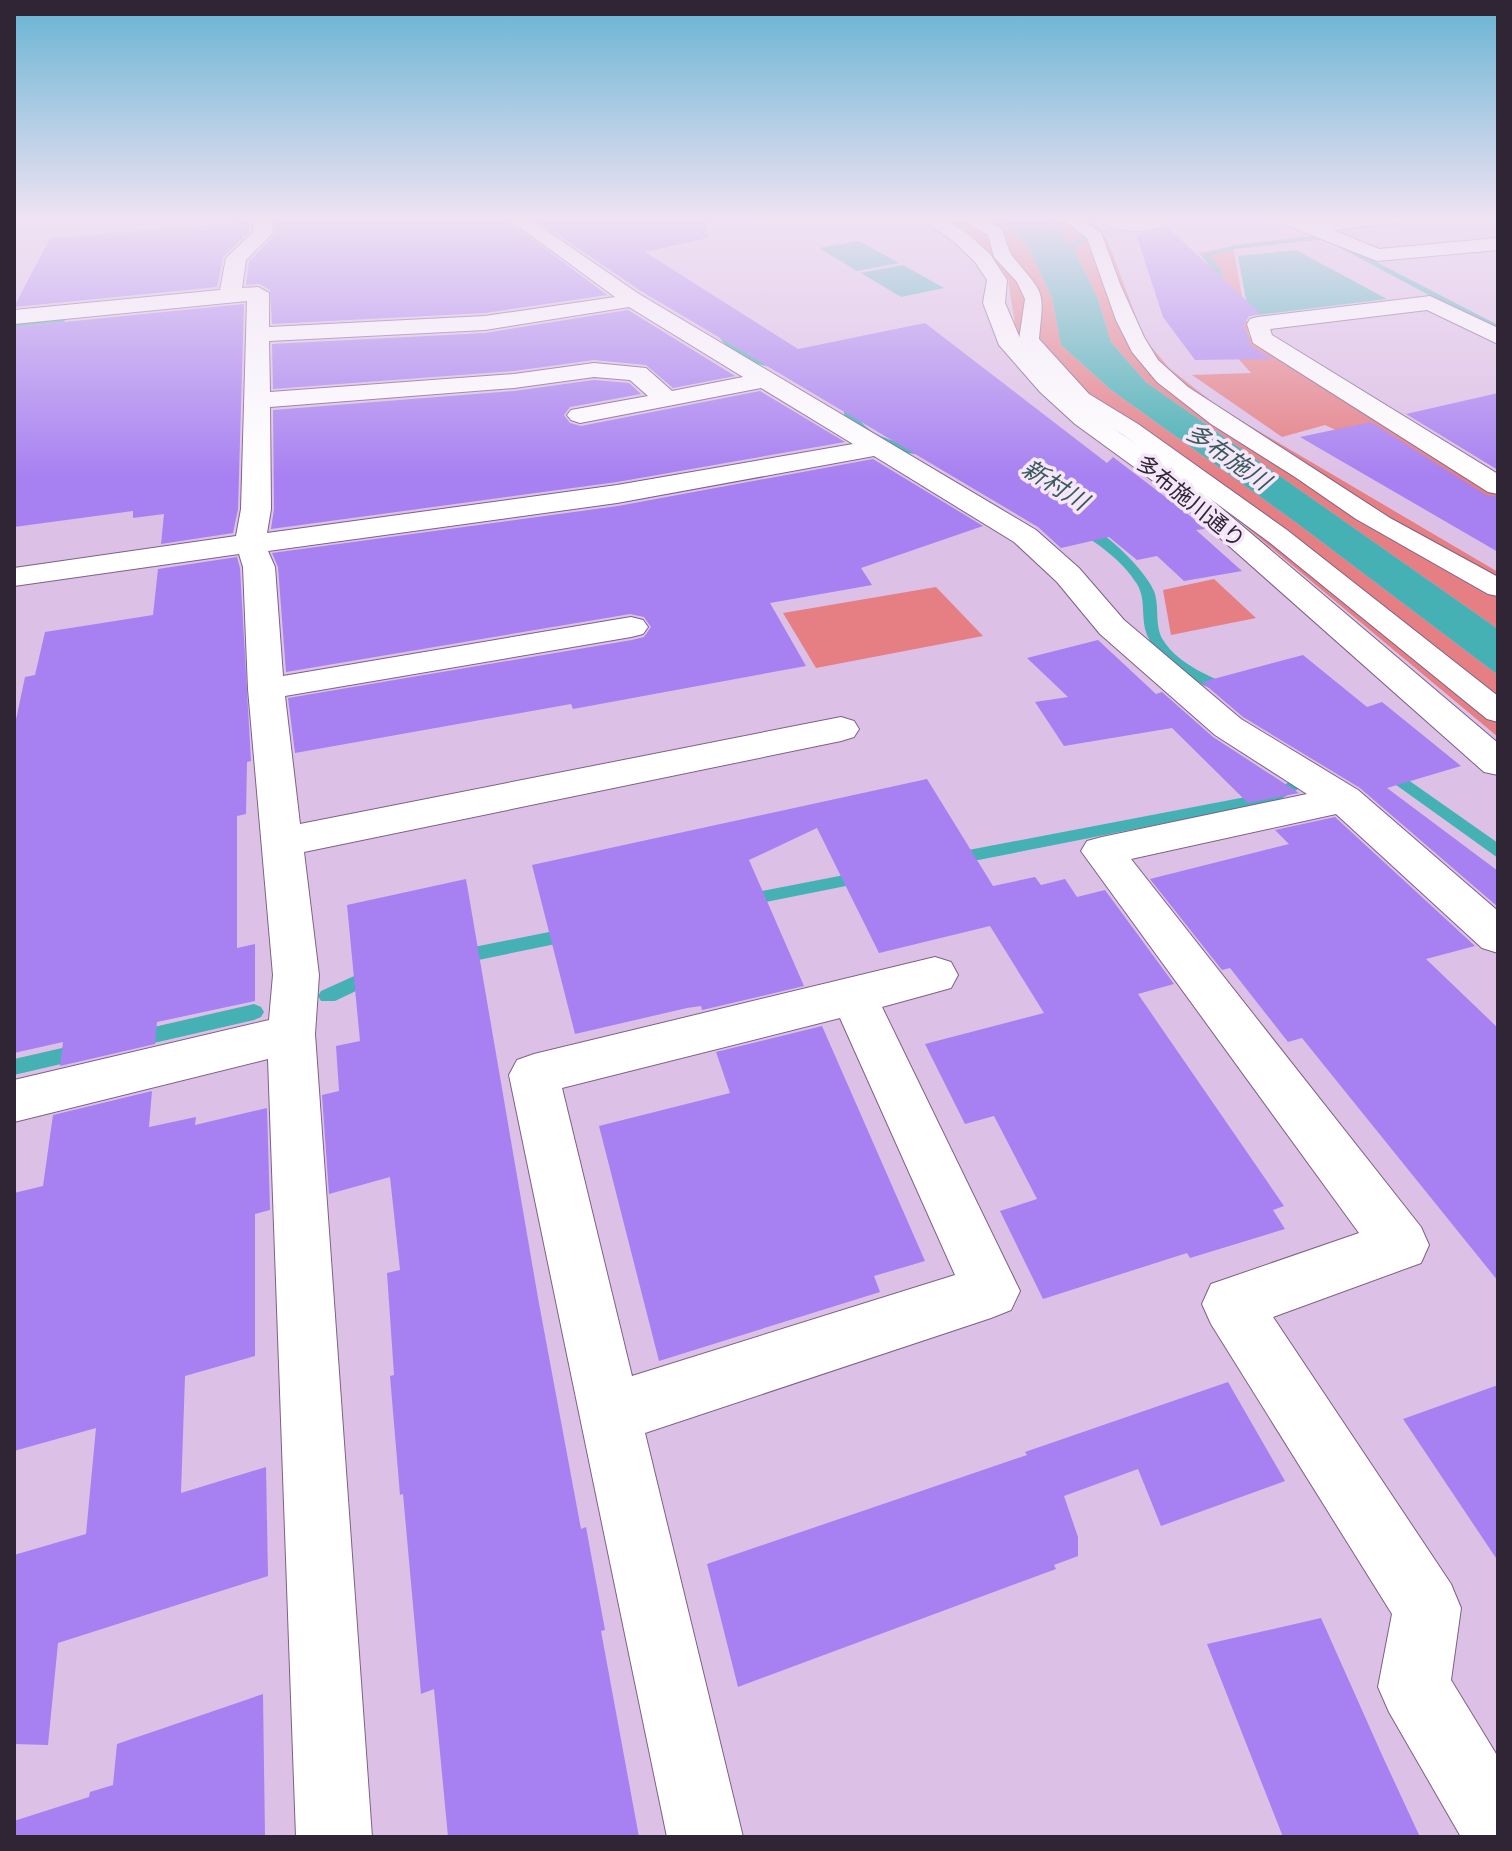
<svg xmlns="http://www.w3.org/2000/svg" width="1512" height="1851" font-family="'Space Grotesk','Noto Sans JP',sans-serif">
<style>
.green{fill:#e57f84}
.water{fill:#45b1b4}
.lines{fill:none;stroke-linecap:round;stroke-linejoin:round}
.stream{fill:#45b1b4;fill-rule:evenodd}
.building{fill:#a781f1}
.pedestrian-casing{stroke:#7c6285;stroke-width:2}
.minor-casing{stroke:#7c6285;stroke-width:2}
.pedestrian{fill:#fff;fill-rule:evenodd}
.minor{fill:#fff;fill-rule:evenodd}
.labels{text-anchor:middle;stroke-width:7;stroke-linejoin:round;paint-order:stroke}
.far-street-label{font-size:22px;fill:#302534;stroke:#f5e6fa}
.far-water-label{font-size:24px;font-style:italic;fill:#395a5a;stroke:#f5e6fa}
</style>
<rect width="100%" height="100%" fill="#ddc0e6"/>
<path class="green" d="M 939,217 L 987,217 L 1003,224 L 1027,244 L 1052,298 L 1061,345 L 1111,390 L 1298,524 L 1498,675 L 1498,737 L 1190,480 L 1079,405 L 1040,363 L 1016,331 L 1008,279 L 975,238 Z
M 1046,217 L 1079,217 L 1095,225 L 1107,239 L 1144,338 L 1169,368 L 1221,409 L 1498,572 L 1498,629 L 1146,382 L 1111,342 L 1098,299 L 1073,247 Z
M 1233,246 L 1249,336 L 1498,491 L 1498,507 L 1325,425 L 1282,437 L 1192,375 L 1251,373 L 1218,336 L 1213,270 L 1199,253 Z
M 1214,579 L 1256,618 L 1171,635 L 1163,590 Z
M 936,587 L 983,636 L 816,668 L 783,613 Z"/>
<path class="water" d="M 987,217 L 1046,217 L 1073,247 L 1098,299 L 1111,342 L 1146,382 L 1498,629 L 1498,675 L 1298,524 L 1111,390 L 1061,345 L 1052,298 L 1027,244 L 1003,224 Z
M 859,241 L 899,263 L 857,271 L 819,248 Z
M 1296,250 L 1387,299 L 1249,316 L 1238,256 Z
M 903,265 L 944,288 L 901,297 L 861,273 Z"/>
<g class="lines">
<path class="stream" d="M 1324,235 L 1498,325 L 1498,332 L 1324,239 L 1235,249 L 1210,256 L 1222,272 L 1223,286 L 1219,289 L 1215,286 L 1214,272 L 1201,255 L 1235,245 Z
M 1084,236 L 1091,238 L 1058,257 L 1051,255 Z
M 67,317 L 64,322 L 14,327 L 14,321 Z
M 714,317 L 720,317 C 735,350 747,355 781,363 L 781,367 C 753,368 714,349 714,317 Z
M 844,393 L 853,395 C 852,435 893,440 925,450 L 925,454 C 897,456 859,438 844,414 Z
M 1077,524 C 1099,522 1146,571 1154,591 C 1160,607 1154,625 1163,640 C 1178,664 1210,677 1235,687 L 1235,693 C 1210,697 1153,657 1146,632 C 1141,616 1146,599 1137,584 C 1122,560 1099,545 1077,530 Z
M 1384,763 L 1498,843 L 1498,858 L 1378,772 L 1376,768 L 1378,764 Z
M 1296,778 L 1302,779 L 1304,783 L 1302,787 L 1277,801 L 953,865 L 944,859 L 953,853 L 1272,792 Z
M 865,871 L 871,873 L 874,877 L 871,881 L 741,907 L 732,901 L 741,895 Z
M 574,927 L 580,929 L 583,934 L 580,939 L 454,965 L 447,963 L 445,958 L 447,953 L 454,951 Z
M 374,967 L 381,969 L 383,974 L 381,979 L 335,1001 L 321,1001 L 318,996 L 321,991 Z
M 254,1004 L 261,1007 L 264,1012 L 261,1017 L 254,1020 L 132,1048 L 125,1046 L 122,1040 L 125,1034 L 132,1032 Z
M 84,1043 L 91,1045 L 94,1051 L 91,1057 L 14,1075 L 14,1059 Z"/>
</g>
<path class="building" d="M 316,217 L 503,217 L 607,295 L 485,313 L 272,324 L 270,290 L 259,284 L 246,285 L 249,261 L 275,235 L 274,220 Z
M 532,217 L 706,217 L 708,238 L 645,252 L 798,349 L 925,323 L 1107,463 L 1113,457 L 1189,515 L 1205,529 L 1196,530 L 1242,571 L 1184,581 L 1157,556 L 1137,560 L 1109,537 L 1061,548 L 1038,527 L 641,291 Z
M 250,222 L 250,231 L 223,257 L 217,287 L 14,307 L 50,238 Z
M 1167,227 L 1261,314 L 1249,316 L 1244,325 L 1251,346 L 1272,359 L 1195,360 L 1163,317 L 1136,234 Z
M 244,304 L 238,509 L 233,533 L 161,544 L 164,514 L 133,518 L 133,511 L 14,527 L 14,327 Z
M 628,310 L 735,376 L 673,388 L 646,365 L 594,360 L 514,371 L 273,389 L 272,344 L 485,333 Z
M 594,380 L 629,383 L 641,394 L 570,407 L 564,415 L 570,423 L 581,426 L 760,391 L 845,442 L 617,482 L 271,529 L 274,509 L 273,410 L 514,391 Z
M 1498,393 L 1498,470 L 1406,414 Z
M 1371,422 L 1486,495 L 1498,497 L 1498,552 L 1300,437 Z
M 873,459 L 983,526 L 861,568 L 872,585 L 770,603 L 806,666 L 573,709 L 571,704 L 295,753 L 288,698 L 632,640 L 644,637 L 651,627 L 644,617 L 630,614 L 286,672 L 278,567 L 272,553 L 618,506 Z
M 237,557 L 240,568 L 251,761 L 247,762 L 246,814 L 237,816 L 237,948 L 255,944 L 255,1001 L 157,1022 L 155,1044 L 60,1066 L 63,1042 L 14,1053 L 14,729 L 25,677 L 35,675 L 45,632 L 153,615 L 158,569 Z
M 1098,640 L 1156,694 L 1162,692 L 1213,737 L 1299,793 L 1248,803 L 1172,728 L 1064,746 L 1035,702 L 1068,697 L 1027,658 Z
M 1303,655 L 1367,707 L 1382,702 L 1461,766 L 1387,788 L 1498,871 L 1498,907 L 1360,788 L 1243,717 L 1202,682 Z
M 927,779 L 993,886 L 1035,877 L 1041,885 L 1065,879 L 1077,897 L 1105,890 L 1174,984 L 1138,994 L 1284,1206 L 1273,1210 L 1285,1229 L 1190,1258 L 1187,1253 L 1043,1299 L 1000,1211 L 1037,1199 L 994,1116 L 965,1124 L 925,1044 L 1044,1013 L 990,926 L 879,953 L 817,828 L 749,860 L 804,986 L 702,1010 L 701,1006 L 687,1008 L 575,1034 L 532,865 Z
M 1335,817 L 1475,946 L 1426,959 L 1498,1028 L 1498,1281 L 1302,1038 L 1288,1042 L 1230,968 L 1222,970 L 1150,879 L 1289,844 L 1275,830 Z
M 466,879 L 538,1298 L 581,1529 L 586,1527 L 605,1630 L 601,1631 L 639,1837 L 448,1837 L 434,1689 L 421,1694 L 403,1494 L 400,1495 L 390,1376 L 394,1375 L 387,1273 L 400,1270 L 390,1177 L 329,1194 L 322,1095 L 339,1091 L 336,1046 L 360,1041 L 347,905 Z
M 822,1026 L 925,1261 L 874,1276 L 880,1292 L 659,1361 L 599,1126 L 730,1093 L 716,1052 Z
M 152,1091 L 149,1127 L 196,1117 L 195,1125 L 267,1108 L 270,1210 L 255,1214 L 255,1356 L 185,1376 L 181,1493 L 266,1467 L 268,1576 L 58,1643 L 48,1745 L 14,1744 L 14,1555 L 86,1534 L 96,1428 L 14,1451 L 14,1193 L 43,1186 L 53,1115 Z
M 1228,1382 L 1285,1481 L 1161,1526 L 1138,1469 L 1064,1496 L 1078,1537 L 1078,1556 L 1054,1565 L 1056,1569 L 738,1687 L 707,1564 L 1027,1455 L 1025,1452 Z
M 1498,1385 L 1498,1561 L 1403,1419 Z
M 1321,1618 L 1382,1755 L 1420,1837 L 1283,1837 L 1207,1644 Z
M 263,1694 L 265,1837 L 14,1837 L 14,1821 L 89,1797 L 90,1792 L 113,1785 L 117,1744 Z"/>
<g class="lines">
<defs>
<path id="pedestrian" d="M 957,217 L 977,217 L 1001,228 C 1006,238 1007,250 1014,258 C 1045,296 1044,288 1039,339 L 1089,394 L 1138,424 L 1287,530 L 1498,696 L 1498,722 L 1487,719 L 1269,542 L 1122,434 L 1073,404 L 1019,340 L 1025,299 L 1017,282 L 994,257 L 988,235 Z
M 1060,217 L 1078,217 L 1101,232 L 1120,284 L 1144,337 L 1158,360 L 1188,387 L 1390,518 L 1498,577 L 1498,596 L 1488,594 L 1356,519 L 1295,477 L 1211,424 L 1157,382 L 1132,352 L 1116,320 L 1087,238 Z"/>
<path id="minor" d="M 253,217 L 271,217 L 273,233 L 246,260 L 242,288 L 258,287 L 269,293 L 269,327 L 485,316 L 615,297 L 506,217 L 527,217 L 639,294 L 1036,530 L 1079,568 L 1124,620 L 1241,719 L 1358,790 L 1498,911 L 1498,953 L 1482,948 L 1336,814 L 1131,859 L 1421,1227 L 1429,1245 L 1421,1263 L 1273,1317 L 1451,1584 L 1461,1608 L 1451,1680 L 1498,1757 L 1498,1837 L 1461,1837 L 1389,1712 L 1378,1687 L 1392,1614 L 1211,1324 L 1202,1304 L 1211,1284 L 1359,1233 L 1081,851 L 1087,841 L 1102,837 L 1307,794 L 1215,735 L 1100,634 L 1057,582 L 1014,542 L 874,456 L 617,503 L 268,551 L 275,567 L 283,676 L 631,617 L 643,620 L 648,627 L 643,634 L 631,637 L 285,696 L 300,824 L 841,717 L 854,721 L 859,729 L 854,737 L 841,741 L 304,852 L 319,975 L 315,1034 L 372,1837 L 296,1837 L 268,1059 L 14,1122 L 14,1080 L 269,1020 L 273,975 L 248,689 L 243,567 L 239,554 L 14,586 L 14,568 L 236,536 L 241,509 L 247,301 L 14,324 L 14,310 L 220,290 L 226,258 L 253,232 ZM 629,307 L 743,377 L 672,391 L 646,368 L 594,363 L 514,374 L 270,392 L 269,341 L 485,330 ZM 594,377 L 630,380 L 648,396 L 571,410 L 567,415 L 571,420 L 580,423 L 761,388 L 853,444 L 617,485 L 267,533 L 271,509 L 270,407 L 514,388 Z
M 918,217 L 940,217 L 967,233 L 990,254 L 1007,280 L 1005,303 L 1022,343 L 1058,382 L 1093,414 L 1187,479 L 1498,743 L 1498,775 L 1484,772 L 1167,491 L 1075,424 L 1040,392 L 999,345 L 983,303 L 987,280 L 975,262 L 953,241 Z
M 1096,217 L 1176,217 C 1159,236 1113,235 1096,217 Z
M 1274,217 L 1298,217 L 1311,222 L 1353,217 L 1407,217 L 1398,223 L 1333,230 L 1379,249 L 1498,238 L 1498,250 L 1377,261 L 1276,221 Z
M 1430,296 L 1498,328 L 1498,344 L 1427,310 L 1270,329 L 1272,335 L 1498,474 L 1498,494 L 1488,492 L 1253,343 L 1247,324 L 1250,319 L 1258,317 Z
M 935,957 L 951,962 L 958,975 L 951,988 L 882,1007 L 1020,1291 L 1011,1310 L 991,1318 L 645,1433 L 743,1837 L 667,1837 L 509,1075 L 517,1060 L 534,1054 ZM 840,1018 L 955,1275 L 632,1376 L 562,1088 Z"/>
</defs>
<use href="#pedestrian" class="pedestrian-casing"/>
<use href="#minor" class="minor-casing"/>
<use href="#pedestrian" class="pedestrian"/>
<use href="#minor" class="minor"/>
</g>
<linearGradient id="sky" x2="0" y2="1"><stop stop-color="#67b3d3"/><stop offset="0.46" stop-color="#f0e3f4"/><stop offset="1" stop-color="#f0e3f4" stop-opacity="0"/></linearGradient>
<rect width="1512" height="476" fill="url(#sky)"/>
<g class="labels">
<g class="far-street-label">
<text transform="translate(1191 501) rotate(39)" y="8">多布施川通り</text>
</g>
<g class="far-water-label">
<text transform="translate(1228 457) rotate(35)" y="8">多布施川</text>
<text transform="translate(1055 485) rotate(32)" y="8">新村川</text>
</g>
</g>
<rect width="1512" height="1851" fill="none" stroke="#302534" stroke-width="32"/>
</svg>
